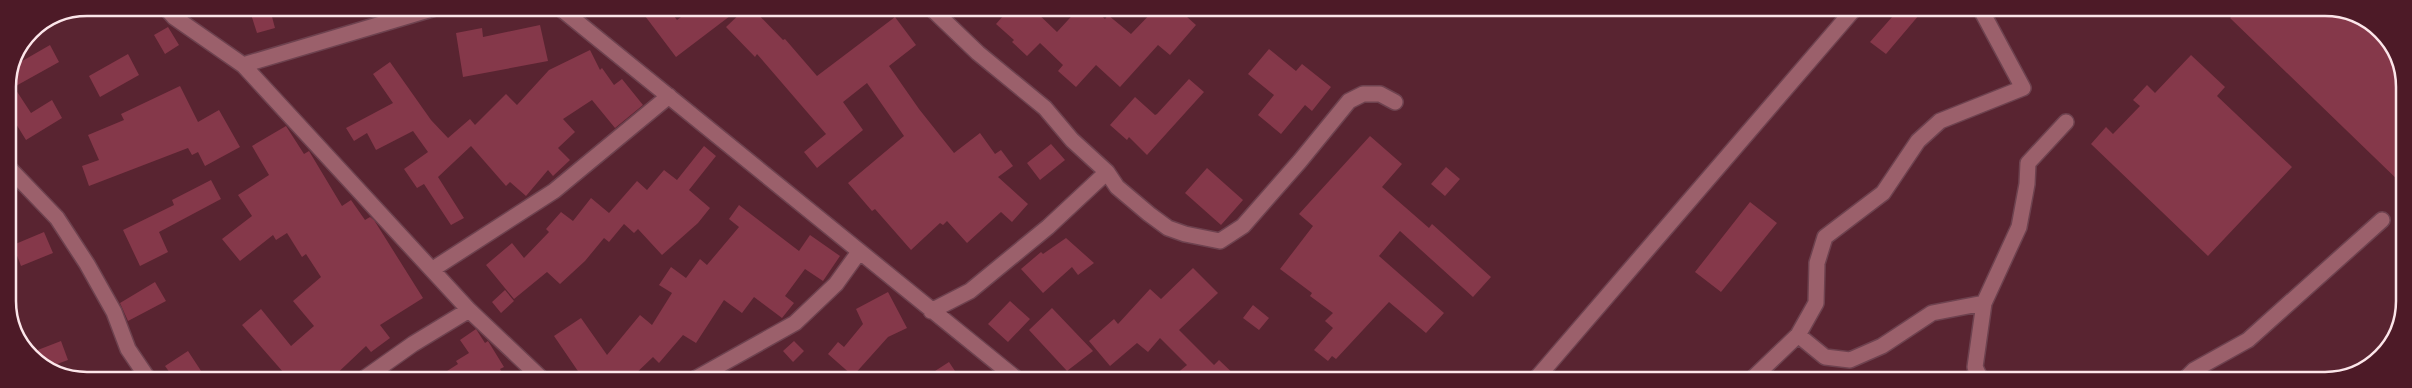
<svg xmlns="http://www.w3.org/2000/svg" width="2412" height="388" font-family="'Golos Text',sans-serif">
<style>
.building{fill:#85384a}
.lines{fill:none;stroke-linecap:round;stroke-linejoin:round}
.street-casing{stroke:#6e424f;stroke-width:18}
.street{stroke:#9b606b;stroke-width:15}
.rim{fill:none;stroke:#fce6ea;stroke-width:2.5}
</style>
<rect width="100%" height="100%" fill="#592431"/>
<path class="building" d="M 249,8 L 262,8 L 265,14 L 271,13 L 275,28 L 257,33 Z
M 639,8 L 668,8 L 677,20 L 693,8 L 724,8 L 730,16 L 676,57 Z
M 746,8 L 752,8 L 783,40 L 785,39 L 817,76 L 895,17 L 916,45 L 889,66 L 919,109 L 954,153 L 980,133 L 995,154 L 1001,150 L 1013,166 L 998,177 L 1028,204 L 1012,222 L 1001,212 L 967,243 L 947,221 L 943,225 L 940,223 L 911,250 L 875,209 L 872,211 L 848,183 L 904,136 L 867,83 L 843,102 L 863,130 L 817,168 L 804,152 L 826,134 L 757,54 L 755,57 L 726,27 Z
M 1010,8 L 1032,8 L 1057,32 L 1079,8 L 1093,8 L 1105,19 L 1108,15 L 1131,34 L 1156,8 L 1177,8 L 1196,25 L 1170,55 L 1158,45 L 1120,87 L 1096,65 L 1076,87 L 1058,71 L 1063,65 L 1040,43 L 1027,56 L 1012,42 L 1014,40 L 996,24 Z
M 1900,8 L 1925,8 L 1886,54 L 1870,42 Z
M 2240,8 L 2335,8 L 2378,28 L 2403,71 L 2403,185 L 2230,18 Z
M 540,25 L 548,61 L 463,77 L 456,33 L 482,28 L 483,37 Z
M 168,27 L 179,45 L 165,54 L 154,35 Z
M 50,45 L 59,62 L 14,87 L 31,113 L 52,100 L 62,118 L 26,140 L 8,111 L 8,87 L 17,64 Z
M 1269,49 L 1296,71 L 1302,64 L 1331,87 L 1312,111 L 1305,105 L 1281,134 L 1258,115 L 1274,95 L 1248,74 Z
M 590,50 L 600,70 L 602,68 L 614,85 L 622,79 L 643,105 L 615,128 L 592,100 L 563,119 L 575,132 L 558,148 L 570,160 L 553,176 L 548,170 L 526,196 L 510,182 L 506,186 L 471,146 L 438,177 L 464,218 L 451,225 L 424,184 L 417,188 L 404,169 L 428,152 L 413,131 L 376,150 L 367,133 L 354,141 L 346,128 L 393,103 L 373,74 L 390,62 L 431,120 L 448,138 L 470,119 L 475,125 L 506,94 L 517,105 L 549,70 Z
M 128,54 L 139,75 L 100,97 L 89,76 Z
M 2191,55 L 2225,87 L 2217,96 L 2292,167 L 2208,256 L 2091,144 L 2106,127 L 2113,134 L 2140,106 L 2133,100 L 2147,85 L 2155,93 Z
M 1189,79 L 1204,92 L 1147,155 L 1129,137 L 1127,140 L 1110,125 L 1135,97 L 1155,115 L 1157,114 Z
M 180,86 L 198,122 L 219,110 L 240,147 L 205,166 L 198,152 L 192,155 L 188,148 L 89,186 L 82,166 L 99,160 L 88,135 L 124,120 L 121,114 Z
M 286,126 L 304,154 L 309,151 L 342,206 L 351,200 L 365,220 L 370,217 L 374,220 L 423,298 L 380,325 L 390,338 L 371,352 L 366,346 L 330,380 L 290,380 L 242,325 L 261,309 L 291,346 L 314,326 L 293,301 L 321,277 L 306,254 L 302,257 L 287,233 L 276,240 L 273,235 L 240,261 L 222,239 L 252,216 L 238,195 L 269,175 L 252,146 Z
M 1370,136 L 1402,164 L 1382,187 L 1429,228 L 1432,224 L 1491,277 L 1473,297 L 1400,231 L 1379,256 L 1444,313 L 1426,333 L 1389,302 L 1336,359 L 1332,356 L 1328,361 L 1314,350 L 1333,328 L 1325,321 L 1333,313 L 1310,296 L 1312,293 L 1280,269 L 1313,226 L 1299,214 Z
M 1051,144 L 1065,160 L 1040,180 L 1027,163 Z
M 704,146 L 716,156 L 689,190 L 710,208 L 698,223 L 662,255 L 638,229 L 634,233 L 624,224 L 609,242 L 604,238 L 585,261 L 560,284 L 547,272 L 514,299 L 486,265 L 512,243 L 524,258 L 549,232 L 546,229 L 561,212 L 573,221 L 591,198 L 609,213 L 637,181 L 647,190 L 664,170 L 677,180 Z
M 1446,167 L 1460,179 L 1445,196 L 1431,184 Z
M 1207,168 L 1243,200 L 1221,225 L 1185,193 Z
M 211,180 L 221,199 L 159,232 L 168,252 L 140,266 L 123,230 L 174,205 L 172,200 Z
M 1750,202 L 1777,223 L 1721,292 L 1695,272 Z
M 739,205 L 799,251 L 810,235 L 840,256 L 823,281 L 805,269 L 785,296 L 794,303 L 782,318 L 754,297 L 742,313 L 724,300 L 696,343 L 683,335 L 659,363 L 653,357 L 629,380 L 584,380 L 554,336 L 581,318 L 607,355 L 640,315 L 652,325 L 672,293 L 659,285 L 671,267 L 686,278 L 700,259 L 707,265 L 739,227 L 729,219 Z
M 44,232 L 53,253 L 21,266 L 13,245 Z
M 1066,238 L 1094,263 L 1078,275 L 1072,267 L 1043,293 L 1021,269 L 1041,252 L 1043,254 Z
M 1193,268 L 1218,293 L 1179,330 L 1214,365 L 1219,360 L 1240,380 L 1169,380 L 1187,365 L 1160,338 L 1148,352 L 1137,343 L 1110,366 L 1089,341 L 1114,319 L 1118,324 L 1150,289 L 1161,299 Z
M 155,282 L 166,301 L 128,321 L 120,303 Z
M 505,290 L 514,301 L 501,313 L 492,302 Z
M 888,292 L 907,328 L 888,337 L 853,376 L 828,354 L 838,342 L 844,347 L 863,324 L 856,309 Z
M 1010,301 L 1030,319 L 1008,342 L 988,324 Z
M 1253,305 L 1269,318 L 1259,330 L 1243,318 Z
M 1052,308 L 1093,351 L 1067,371 L 1029,330 Z
M 476,329 L 485,343 L 488,341 L 504,367 L 500,369 L 507,380 L 433,380 L 458,364 L 456,361 L 469,353 L 460,340 Z
M 61,341 L 68,360 L 49,367 L 34,360 L 30,353 Z
M 794,341 L 804,351 L 793,362 L 783,351 Z
M 188,351 L 207,380 L 175,380 L 165,366 Z
M 949,362 L 961,380 L 921,380 Z"/>
<g class="lines">
<defs>
<path id="street" d="M 166,8 L 174,17 L 243,65 L 469,310 L 543,380
M 560,8 L 1018,380
M 931,8 L 978,53 L 1045,108 L 1072,140 L 1107,172 L 1117,187 L 1149,214 L 1168,228 L 1185,234 L 1220,241 L 1243,226 L 1300,161 L 1349,101 L 1363,94 L 1380,94 L 1395,102
M 1980,8 L 2023,88 L 1940,121 L 1918,141 L 1883,193 L 1825,237 L 1817,263 L 1816,303 L 1798,335 L 1825,357 L 1850,360 L 1882,346 L 1932,313 L 1984,303
M 243,65 L 435,8
M 8,167 L 57,218 L 87,264 L 114,312 L 128,349 L 149,380
M 433,269 L 554,191 L 669,96
M 931,311 L 970,291 L 1048,227 L 1107,172
M 362,380 L 413,344 L 469,310
M 693,380 L 795,323 L 836,284 L 859,252
M 1535,380 L 1855,8
M 1751,380 L 1798,335
M 1981,380 L 1975,367 L 1984,303 L 2019,227 L 2027,184 L 2028,163 L 2066,122
M 2184,380 L 2194,370 L 2248,340 L 2382,220"/>
</defs>
<use href="#street" class="street-casing"/>
<use href="#street" class="street"/>
</g>
<path d="M0 0H2412V388H0ZM87 16H2325A71 71 0 0 1 2396 87V301A71 71 0 0 1 2325 372H87A71 71 0 0 1 16 301V87A71 71 0 0 1 87 16Z" fill="#4d1a27" fill-rule="evenodd"/>
<path class="rim" d="M87 16H2325A71 71 0 0 1 2396 87V301A71 71 0 0 1 2325 372H87A71 71 0 0 1 16 301V87A71 71 0 0 1 87 16Z"/>
</svg>
